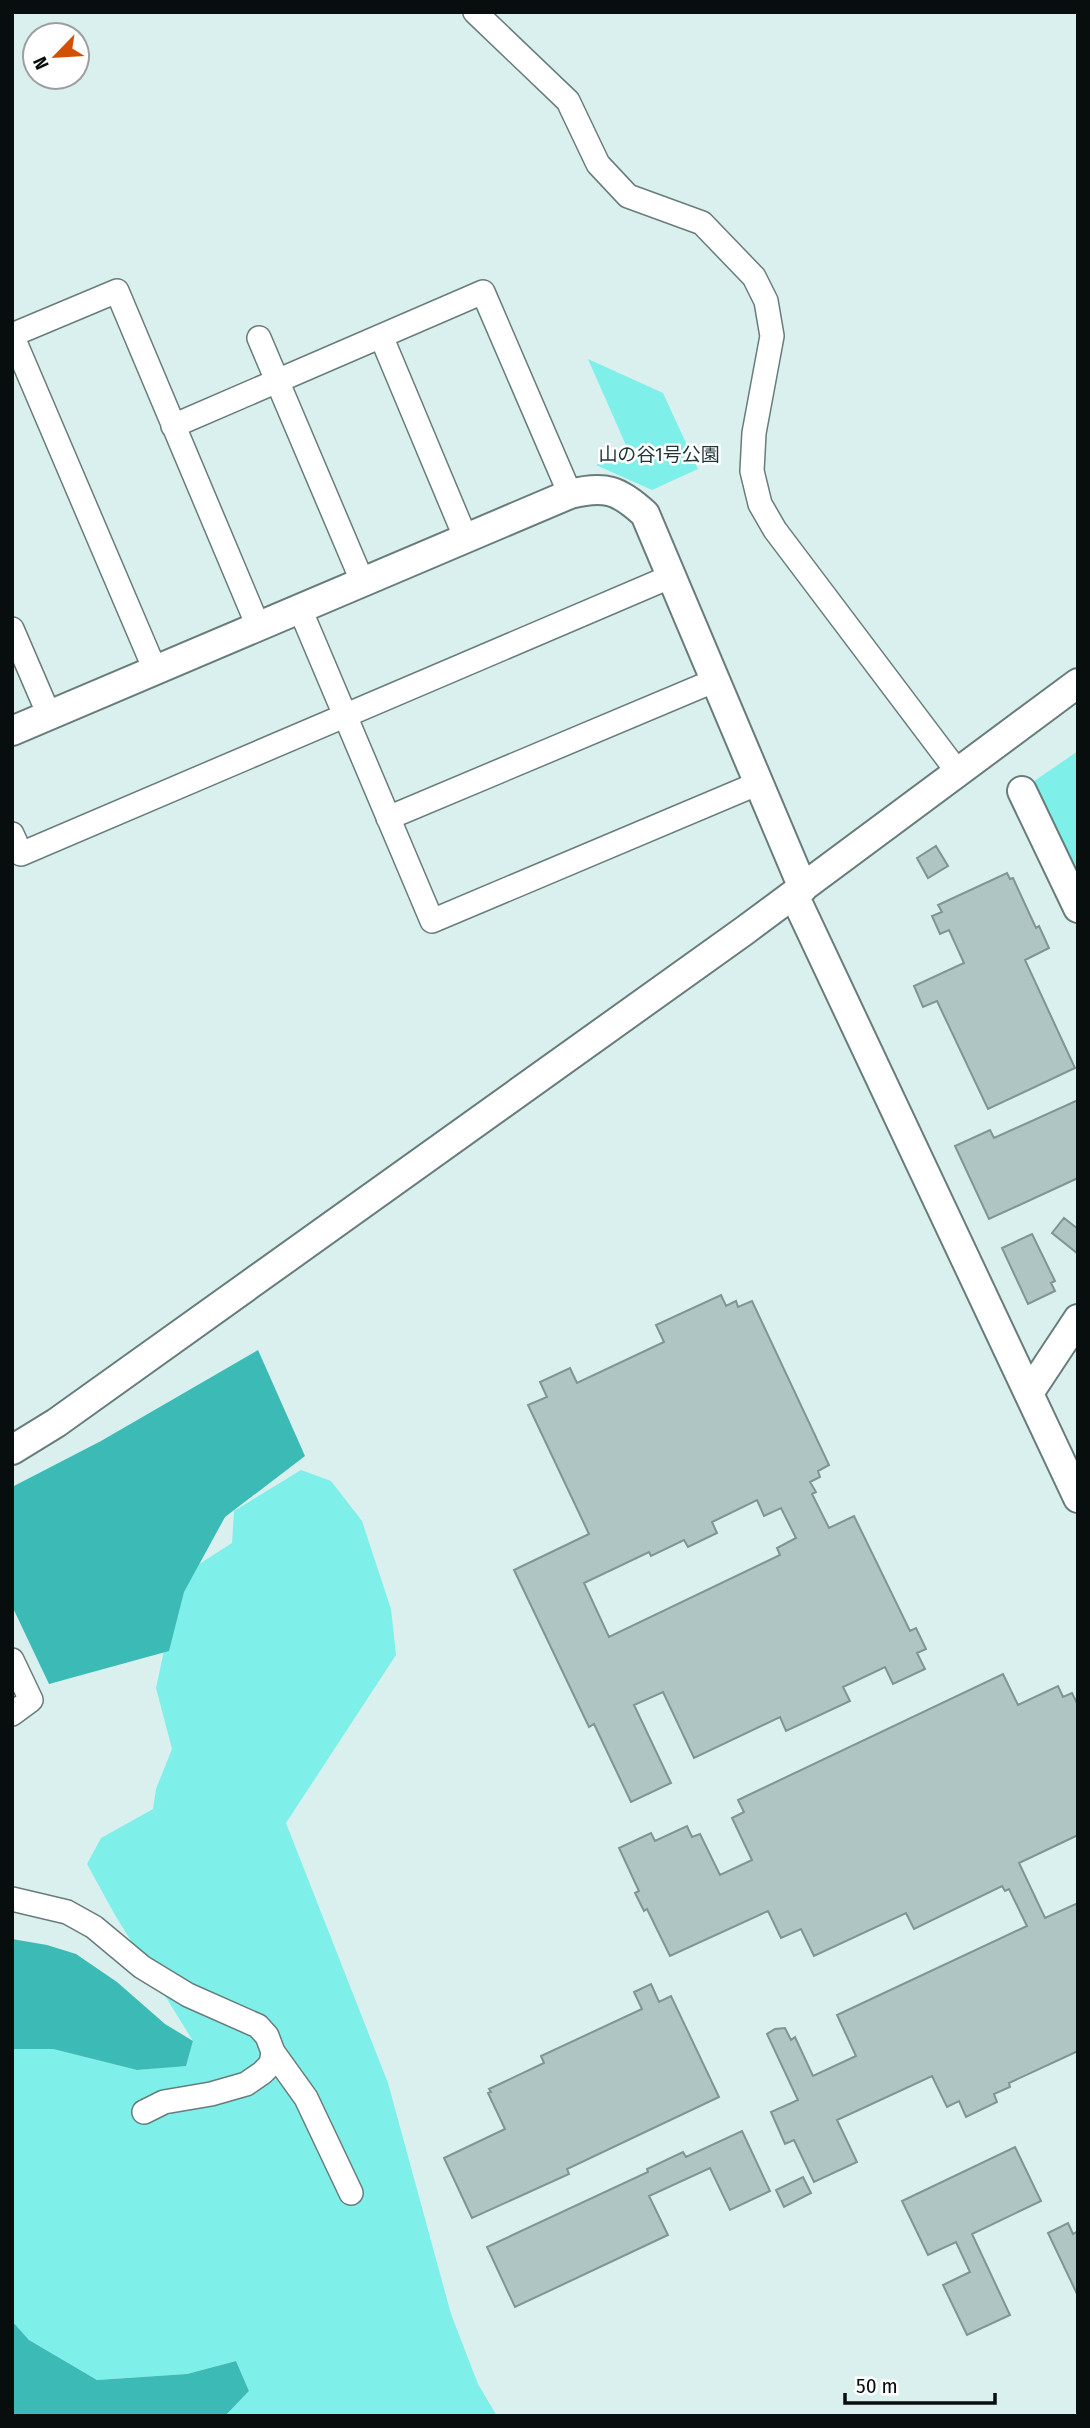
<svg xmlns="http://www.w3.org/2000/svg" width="1090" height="2428" font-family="'Fira Sans Condensed','Noto Sans JP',sans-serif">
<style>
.green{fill:#7fefea}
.water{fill:#3cbab5}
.building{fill:#afc5c4;stroke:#7f9493;stroke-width:2;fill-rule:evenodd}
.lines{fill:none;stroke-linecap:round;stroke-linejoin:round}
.minor-casing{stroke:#687c7b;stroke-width:26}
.tertiary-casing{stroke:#687c7b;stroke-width:32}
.minor{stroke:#fff;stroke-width:23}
.tertiary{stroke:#fff;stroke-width:28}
.labels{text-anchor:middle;stroke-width:5;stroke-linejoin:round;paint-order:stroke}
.park-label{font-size:19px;fill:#1f3534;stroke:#fff}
</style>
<rect width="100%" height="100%" fill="#d9f0ee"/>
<path class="green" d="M 588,359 L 663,393 L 698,469 L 652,490 L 596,465 L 628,450 Z
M 1078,751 L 1078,893 L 1027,786 Z
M 301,1470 L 331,1481 L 362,1521 L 391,1609 L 396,1655 L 286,1823 L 388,2083 L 451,2314 L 478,2384 L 497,2416 L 225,2416 L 249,2391 L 236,2361 L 187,2374 L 97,2380 L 29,2340 L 12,2321 L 12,2049 L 53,2049 L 137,2070 L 186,2065 L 193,2041 L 115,1915 L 87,1864 L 101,1838 L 153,1809 L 156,1789 L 172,1749 L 156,1688 L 171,1618 L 193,1568 L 232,1543 L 234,1511 Z"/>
<path class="water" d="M 258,1350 L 305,1456 L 225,1517 L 184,1592 L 169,1651 L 49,1684 L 12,1606 L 12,1487 L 101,1441 Z
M 12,1939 L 47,1945 L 76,1954 L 117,1982 L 165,2024 L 193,2041 L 186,2066 L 137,2070 L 53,2049 L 12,2049 Z
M 12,2321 L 29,2340 L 97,2380 L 187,2374 L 236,2361 L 249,2391 L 225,2416 L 12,2416 Z"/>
<path class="building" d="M 936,846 L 948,866 L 928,878 L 917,858 Z
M 1007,873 L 1010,879 L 1013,878 L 1036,928 L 1039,926 L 1049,948 L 1025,960 L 1075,1068 L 988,1109 L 937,1001 L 923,1007 L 914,986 L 964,963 L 949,930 L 940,934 L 932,916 L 942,912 L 938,905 Z
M 1078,1100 L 1078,1178 L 989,1219 L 955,1146 L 990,1130 L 994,1138 Z
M 1064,1218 L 1078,1229 L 1078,1254 L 1052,1233 Z
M 1032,1234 L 1055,1281 L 1051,1283 L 1055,1291 L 1028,1304 L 1002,1248 Z
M 721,1295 L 726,1306 L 736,1301 L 738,1307 L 752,1301 L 829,1465 L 818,1471 L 820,1477 L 810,1482 L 816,1492 L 812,1494 L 829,1528 L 854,1516 L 910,1631 L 916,1628 L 926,1649 L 917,1653 L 925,1669 L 893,1684 L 885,1667 L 843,1687 L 850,1701 L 786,1731 L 780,1717 L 694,1758 L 663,1692 L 634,1705 L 671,1783 L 631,1802 L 594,1724 L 589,1727 L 514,1570 L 589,1534 L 528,1405 L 547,1397 L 540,1382 L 570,1368 L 577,1383 L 664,1342 L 656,1325 ZM 757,1500 L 764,1516 L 781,1508 L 796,1538 L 777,1548 L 780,1555 L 609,1637 L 584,1583 L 649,1552 L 651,1556 L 684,1540 L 688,1547 L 717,1533 L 712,1522 Z
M 1003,1674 L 1018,1705 L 1058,1686 L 1063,1697 L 1072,1693 L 1078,1705 L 1078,1835 L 1019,1863 L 1045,1918 L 1078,1903 L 1078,2051 L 1009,2083 L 1010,2087 L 994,2094 L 997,2102 L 966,2117 L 959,2101 L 947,2107 L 932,2076 L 837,2120 L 857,2162 L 814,2182 L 794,2140 L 785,2144 L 771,2112 L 798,2100 L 767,2034 L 775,2029 L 785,2028 L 791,2040 L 795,2037 L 813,2076 L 856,2056 L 837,2015 L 1027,1926 L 1009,1889 L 1005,1891 L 1002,1886 L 914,1929 L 906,1913 L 814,1956 L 801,1929 L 781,1938 L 768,1911 L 670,1956 L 647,1909 L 644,1911 L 635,1893 L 639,1891 L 619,1848 L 651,1833 L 655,1841 L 687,1826 L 692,1837 L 700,1834 L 720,1875 L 752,1860 L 732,1818 L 744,1812 L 738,1800 Z
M 651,1984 L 659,2002 L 671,1996 L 719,2097 L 567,2169 L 569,2174 L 472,2218 L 444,2158 L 505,2129 L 488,2093 L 491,2092 L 489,2089 L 544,2063 L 541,2056 L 642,2009 L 634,1992 Z
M 742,2131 L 770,2191 L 730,2210 L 710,2168 L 649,2196 L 668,2235 L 515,2307 L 487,2247 L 648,2172 L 647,2169 L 683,2152 L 686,2157 Z
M 1015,2147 L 1041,2201 L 972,2234 L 1010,2315 L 967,2335 L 943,2285 L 970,2272 L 956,2242 L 928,2255 L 902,2201 Z
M 803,2177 L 811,2193 L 784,2207 L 776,2190 Z
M 1068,2223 L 1073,2234 L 1078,2231 L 1078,2296 L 1048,2233 Z"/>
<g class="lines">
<defs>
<path id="minor" d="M 475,12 L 568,101 L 598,164 L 628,196 L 702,223 L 754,277 L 766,301 L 772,336 L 754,433 L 752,471 L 760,504 L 775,530 L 957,771
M 12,335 L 117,291 L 258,626
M 12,335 L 155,670
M 381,336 L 466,539
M 259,338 L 363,583
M 173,426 L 483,292 L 570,494
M 300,609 L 432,921 L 759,783
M 12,629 L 49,715
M 388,818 L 716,680
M 12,834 L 21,854 L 672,576
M 12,1660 L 31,1700 L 12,1714
M 12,1899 L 67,1912 L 94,1927 L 142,1967 L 188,1995 L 258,2026 L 267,2036 L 273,2052 L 271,2064 L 262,2073 L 246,2084 L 211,2094 L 164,2102 L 144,2112
M 273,2052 L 306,2098 L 351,2193"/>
<path id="tertiary" d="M 12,731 L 570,494 C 605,485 619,490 645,514 L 803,888
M 1022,791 L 1078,908
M 794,895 L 1078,1498
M 1029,1393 L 1078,1319
M 12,1450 L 56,1423 L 744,931 L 1078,683"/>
</defs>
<use href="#minor" class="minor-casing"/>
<use href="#tertiary" class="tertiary-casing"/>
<use href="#minor" class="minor"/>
<use href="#tertiary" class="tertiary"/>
</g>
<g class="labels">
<g class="park-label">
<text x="659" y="461">山の谷1号公園</text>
</g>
</g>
<rect width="1090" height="2428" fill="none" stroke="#070e0d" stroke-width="28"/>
<g transform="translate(56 56) rotate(245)"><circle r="33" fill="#ffffff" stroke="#9c9f9e" stroke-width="2"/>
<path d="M0-5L12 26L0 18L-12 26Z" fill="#d34f06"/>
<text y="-10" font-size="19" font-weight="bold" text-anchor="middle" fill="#070e0d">N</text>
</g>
<path d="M845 2393v10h150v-10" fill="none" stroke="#070e0d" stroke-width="3.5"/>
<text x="856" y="2393" font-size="21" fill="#070e0d" stroke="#ffffff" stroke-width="5" paint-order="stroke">50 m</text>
</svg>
